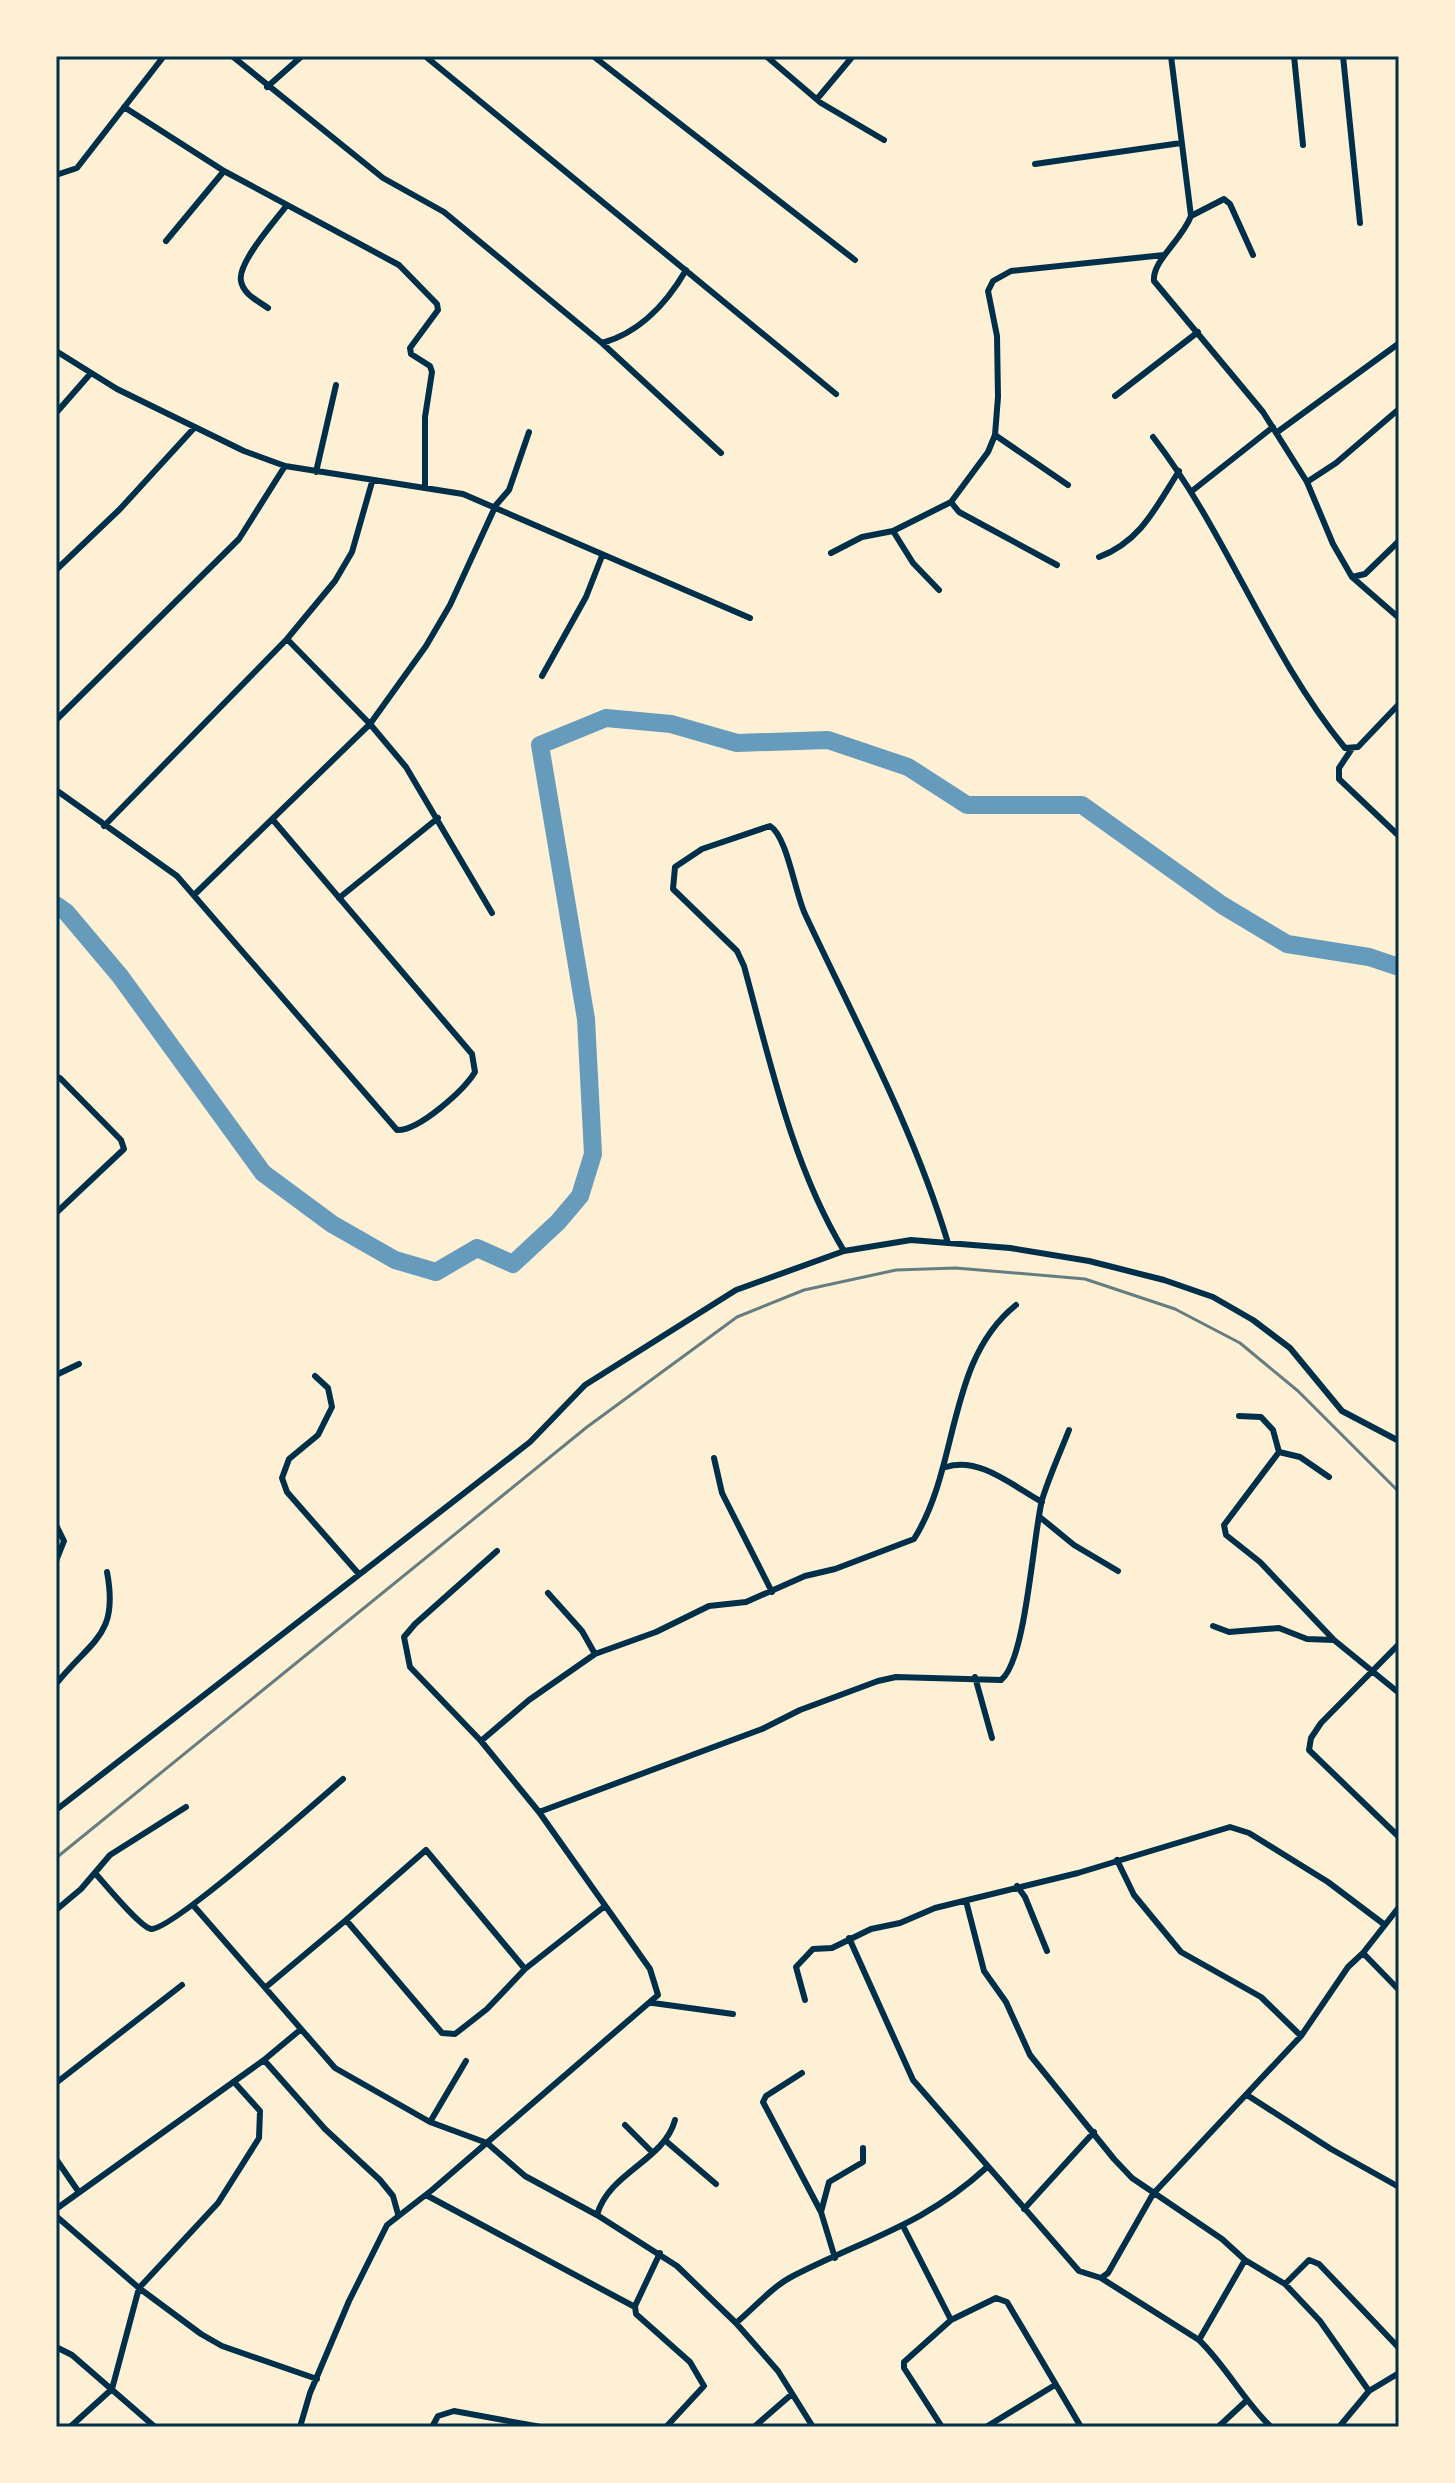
<svg xmlns="http://www.w3.org/2000/svg" width="1455" height="2483" font-family="'Alegreya Sans',sans-serif">
<style>
.lines{fill:none;stroke-linecap:round;stroke-linejoin:round}
.river{stroke:#669bbc;stroke-width:18}
.minor{stroke:#003049;stroke-width:6}
.rail{stroke:#657d81;stroke-width:3}
.neatline{fill:none;stroke:#003049;stroke-width:3}
</style>
<rect width="100%" height="100%" fill="#fdf0d5"/>
<g class="lines">
<path class="river" d="M 56,905 L 66,912 L 120,976 L 263,1173 L 332,1224 L 395,1260 L 436,1272 L 477,1248 L 513,1264 L 558,1222 L 580,1196 L 593,1154 L 586,1019 L 540,745 L 606,718 L 671,724 L 737,743 L 828,740 L 908,767 L 967,805 L 1082,805 L 1222,905 L 1287,944 L 1369,957 L 1399,967"/>
<path class="minor" d="M 232,56 L 383,178 L 444,212 L 602,343 L 721,453
M 425,56 L 836,394
M 593,56 L 855,260
M 766,56 L 821,103 L 884,140
M 1171,56 L 1191,216 C 1182,240 1152,261 1154,281 L 1263,412 L 1307,482 L 1333,544 L 1352,577 L 1399,618
M 1294,56 L 1303,145
M 1343,56 L 1360,223
M 267,87 L 302,56
M 817,99 L 853,56
M 124,107 L 224,171 L 399,265 L 437,304 L 438,310 L 410,348 L 411,354 L 430,366 L 432,372 L 425,417 L 425,486
M 1035,164 L 1181,143
M 56,175 L 77,168 L 164,56
M 1191,216 L 1224,199 L 1230,204 L 1253,255
M 166,241 L 224,171
M 268,308 C 258,301 243,294 241,281 C 237,263 276,220 287,205
M 602,343 C 639,333 667,303 686,270
M 56,351 L 117,389 L 244,451 L 285,466 L 463,494 L 750,618
M 1115,396 L 1198,332
M 56,413 L 91,373
M 1276,433 L 1398,344
M 995,435 L 1068,485
M 1153,437 C 1228,534 1267,653 1345,748 L 1358,747 L 1399,704
M 316,472 L 336,385
M 1307,482 L 1336,463 L 1399,409
M 1192,491 L 1273,427
M 951,502 L 959,512 L 1057,565
M 893,531 L 913,563 L 939,590
M 831,553 L 862,537 L 893,531 L 951,502 L 988,452 L 995,435 L 998,397 L 997,336 L 988,291 L 993,281 L 1011,271 L 1164,255
M 1099,557 C 1141,541 1156,507 1179,471
M 56,570 L 120,509 L 195,427
M 1352,577 L 1365,574 L 1399,541
M 287,639 L 370,724 L 406,767 L 492,913
M 542,676 L 586,597 L 602,556
M 56,720 L 239,539 L 285,466
M 1351,750 L 1339,768 L 1339,779 L 1399,836
M 56,790 L 177,876 L 397,1130 C 419,1131 464,1090 475,1072 L 472,1054 L 273,820
M 104,826 L 287,639 L 335,581 L 352,552 L 372,482
M 194,895 L 370,724 L 426,646 L 450,605 L 496,505 L 509,490 L 529,432
M 339,898 L 438,818
M 56,1078 L 60,1078 L 121,1140 L 124,1149 L 56,1213
M 844,1251 C 792,1165 770,1061 744,966 L 737,951 L 673,889 L 675,867 L 702,849 L 770,826 C 787,836 795,893 805,914 C 856,1023 913,1127 948,1243
M 56,1375 L 79,1364
M 315,1376 L 328,1388 L 332,1407 L 318,1435 L 289,1459 L 282,1478 L 287,1492 L 358,1573
M 1239,1416 L 1261,1417 L 1273,1430 L 1279,1452 L 1224,1525 L 1226,1535 L 1260,1562 L 1334,1640 L 1399,1693
M 1279,1452 L 1300,1457 L 1329,1477
M 714,1458 L 722,1493 L 772,1592
M 946,1467 C 979,1456 1013,1486 1042,1502
M 1041,1518 L 1074,1545 L 1118,1571
M 56,1525 L 64,1541 L 56,1561
M 548,1593 L 582,1631 L 595,1654
M 1213,1626 L 1229,1632 L 1279,1628 L 1307,1639 L 1334,1640
M 1399,1644 L 1321,1723 L 1311,1738 L 1309,1750 L 1399,1837
M 975,1677 L 992,1738
M 56,1684 C 92,1639 119,1636 107,1572
M 481,1741 L 529,1700 L 595,1654 L 656,1632 L 709,1606 L 746,1602 L 805,1576 L 835,1569 L 914,1539 C 960,1466 946,1361 1016,1305
M 56,1810 L 530,1442 L 585,1385 L 736,1290 L 844,1251 L 911,1240 L 1010,1248 L 1089,1261 L 1164,1280 L 1213,1297 L 1253,1320 L 1290,1348 L 1342,1411 L 1399,1441
M 539,1812 L 762,1729 L 800,1710 L 878,1681 L 896,1677 L 1001,1680 C 1026,1661 1033,1536 1042,1500 C 1049,1477 1060,1453 1069,1430
M 1117,1860 L 1134,1895 L 1181,1952 L 1261,1997 L 1301,2036
M 95,1873 C 104,1883 140,1927 151,1929 C 171,1931 319,1800 343,1779
M 1017,1886 L 1025,1897 L 1047,1951
M 966,1901 L 984,1971 L 1006,2002 L 1030,2055 L 1114,2159 L 1132,2178 L 1222,2239 L 1245,2260 L 1285,2284 L 1320,2321 L 1369,2391
M 193,1905 L 335,2068 L 430,2122 L 487,2143 L 525,2176 L 597,2215 L 677,2266 L 736,2323 L 778,2371 L 813,2427
M 56,1910 L 81,1889 L 110,1855 L 186,1807
M 346,1920 L 426,1850 L 525,1969
M 849,1938 L 913,2080 L 1079,2271 L 1101,2278 L 1108,2273 L 1153,2194 L 1301,2036 L 1348,1967 L 1363,1953 L 1399,1907
M 1363,1953 L 1399,1990
M 266,1987 L 346,1920 L 442,2033 L 455,2034 L 487,2009 L 525,1969 L 605,1906
M 805,2000 L 796,1967 L 813,1949 L 832,1948 L 871,1929 L 900,1923 L 935,1908 L 1078,1873 L 1230,1827 L 1249,1833 L 1328,1882 L 1385,1925
M 653,2003 L 733,2014
M 264,2060 L 325,2129 L 380,2180 L 393,2196 L 398,2214
M 802,2073 L 766,2096 L 763,2102 L 821,2212 L 835,2258
M 56,2083 L 182,1985
M 1247,2095 L 1331,2149 L 1399,2187
M 430,2122 L 466,2061
M 625,2125 L 652,2152
M 667,2142 L 716,2184
M 56,2159 L 78,2191
M 426,2195 L 635,2307
M 56,2209 L 264,2060 L 300,2030
M 1024,2209 L 1094,2132
M 821,2212 L 829,2182 L 863,2162 L 863,2148
M 597,2215 C 609,2172 664,2161 675,2120
M 56,2216 L 139,2288 L 201,2334 L 222,2346 L 317,2379
M 903,2226 L 951,2320
M 660,2253 L 635,2306 L 636,2314 L 690,2362 L 704,2386 L 666,2427
M 1245,2260 L 1199,2340 C 1226,2366 1243,2400 1271,2427
M 1101,2278 L 1199,2340
M 1285,2284 L 1309,2260 L 1319,2264 L 1399,2348
M 736,2323 C 754,2308 773,2286 793,2276 C 865,2239 924,2225 986,2168
M 56,2347 L 72,2355 L 155,2427
M 70,2427 L 112,2389 L 139,2288 L 218,2203 L 259,2138 L 260,2111 L 234,2082
M 300,2427 L 310,2393 L 349,2301 L 387,2225 L 432,2190 L 658,1995 L 650,1969 L 539,1812 L 481,1741 L 410,1667 L 404,1637 L 415,1624 L 497,1551
M 432,2427 L 438,2416 L 454,2411 L 541,2427
M 754,2427 L 792,2394
M 942,2427 L 904,2368 L 904,2362 L 951,2320 L 996,2298 L 1007,2302 L 1081,2427
M 986,2427 L 1055,2385
M 1218,2427 L 1245,2402
M 1339,2427 L 1369,2391 L 1399,2373"/>
<path class="rail" d="M 56,1858 L 587,1427 L 737,1317 L 804,1290 L 896,1270 L 956,1268 L 1085,1279 L 1175,1309 L 1240,1343 L 1298,1391 L 1399,1492"/>
</g>
<rect width="1455" height="2483" fill="none" stroke="#fdf0d5" stroke-width="116"/>
<rect x="58" y="58" width="1339" height="2367" class="neatline"/>
</svg>
